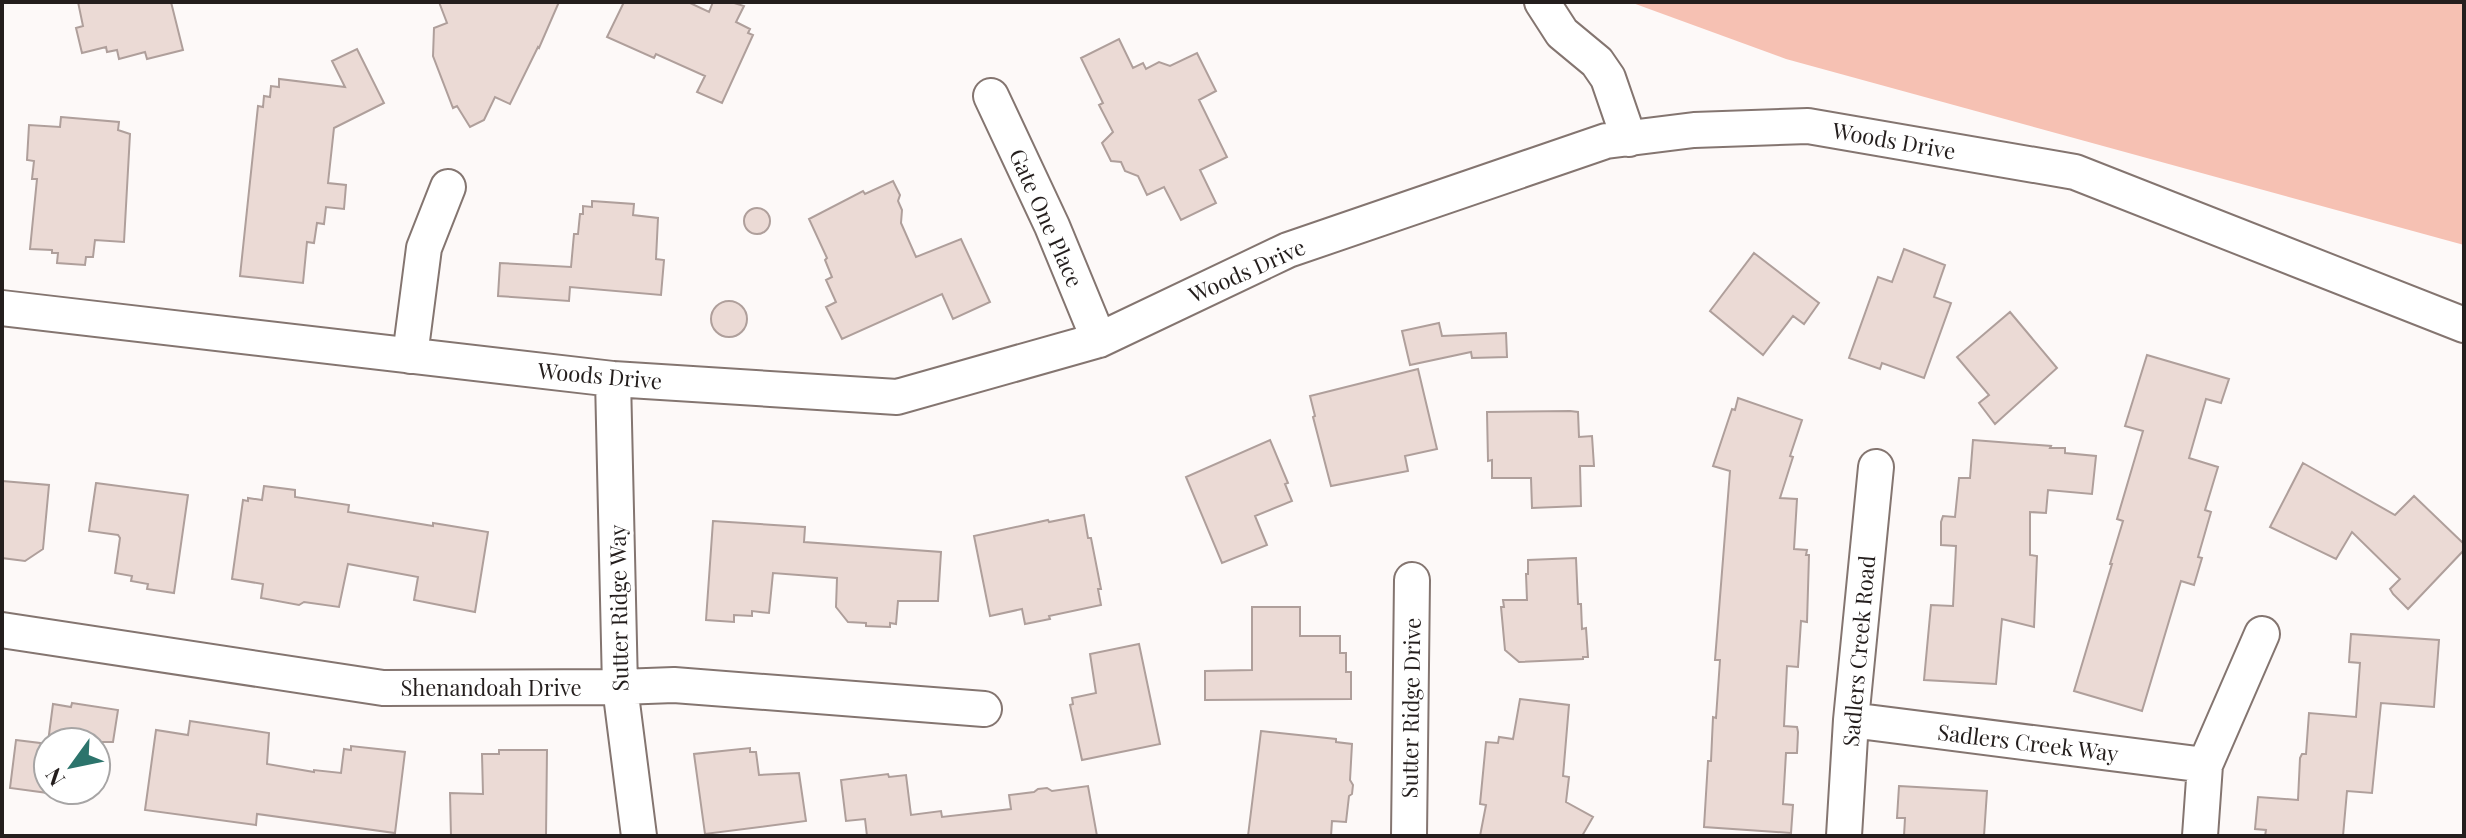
<svg xmlns="http://www.w3.org/2000/svg" width="2466" height="838" font-family="'Playfair Display',serif">
<style>
.green{fill:#f6c1b3}
.building{fill:#ebdad5;stroke:#af9f9b;stroke-width:2}
.lines{fill:none;stroke-linecap:round;stroke-linejoin:round}
.minor-casing{stroke:#847570;stroke-width:38}
.minor{stroke:#fff;stroke-width:34}
.labels{text-anchor:middle;stroke-width:7;stroke-linejoin:round;paint-order:stroke}
.street-label{font-size:22px;fill:#241e1d;stroke:#fff}
</style>
<rect width="100%" height="100%" fill="#fdf9f8"/>
<path class="green" d="M 1630,2 L 2464,2 L 2464,245 L 1786,59 Z"/>
<path class="building" d="M 78,2 L 171,2 L 183,50 L 147,59 L 145,52 L 119,59 L 117,50 L 107,52 L 106,47 L 82,53 L 76,28 L 83,26 Z
M 439,2 L 559,2 L 539,48 L 538,47 L 510,104 L 495,97 L 484,120 L 470,127 L 457,106 L 453,108 L 433,56 L 434,28 L 447,23 Z
M 624,2 L 688,2 L 709,12 L 713,2 L 731,2 L 744,6 L 736,22 L 750,29 L 748,33 L 753,35 L 722,103 L 697,92 L 705,76 L 656,54 L 654,58 L 607,37 Z
M 1119,39 L 1133,68 L 1143,63 L 1146,69 L 1159,62 L 1170,66 L 1197,53 L 1216,91 L 1199,100 L 1227,157 L 1200,170 L 1216,203 L 1181,220 L 1164,187 L 1147,195 L 1138,176 L 1125,171 L 1121,162 L 1111,161 L 1102,143 L 1113,132 L 1099,105 L 1103,103 L 1081,58 Z
M 357,49 L 384,103 L 334,128 L 328,183 L 346,185 L 344,209 L 326,207 L 324,224 L 317,223 L 314,243 L 307,242 L 303,283 L 240,276 L 258,106 L 263,107 L 264,96 L 270,97 L 271,86 L 279,87 L 279,79 L 345,87 L 332,61 Z
M 61,117 L 119,122 L 118,130 L 130,134 L 124,242 L 95,240 L 93,257 L 86,257 L 85,265 L 57,263 L 58,253 L 52,253 L 52,250 L 30,249 L 37,179 L 32,179 L 34,161 L 27,160 L 29,125 L 60,127 Z
M 893,181 L 900,195 L 898,201 L 902,210 L 901,223 L 916,257 L 961,239 L 990,302 L 953,319 L 942,294 L 842,339 L 826,307 L 836,302 L 826,280 L 832,277 L 825,260 L 827,258 L 809,219 L 863,191 L 865,194 Z
M 592,201 L 634,204 L 633,215 L 658,218 L 656,259 L 664,260 L 661,295 L 570,287 L 569,301 L 498,296 L 500,263 L 571,267 L 574,234 L 578,234 L 580,214 L 583,214 L 583,206 L 592,207 Z
M744 221a13 13 0 1 1 26 0a13 13 0 1 1-26 0Z
M 1904,249 L 1945,265 L 1934,297 L 1951,303 L 1924,378 L 1882,363 L 1880,369 L 1849,358 L 1878,277 L 1892,282 Z
M 1754,253 L 1819,303 L 1804,324 L 1793,316 L 1763,355 L 1710,311 Z
M711 319a18 18 0 1 1 36 0a18 18 0 1 1-36 0Z
M 2010,312 L 2057,368 L 1995,424 L 1979,403 L 1989,395 L 1957,357 Z
M 1439,323 L 1442,336 L 1506,333 L 1507,357 L 1472,358 L 1471,352 L 1410,365 L 1402,331 Z
M 2147,355 L 2229,379 L 2221,403 L 2206,399 L 2189,458 L 2218,467 L 2205,510 L 2211,512 L 2198,557 L 2202,558 L 2194,585 L 2181,581 L 2142,711 L 2074,691 L 2112,564 L 2110,564 L 2123,521 L 2117,519 L 2143,431 L 2125,426 Z
M 1418,369 L 1437,449 L 1405,456 L 1408,471 L 1331,486 L 1313,417 L 1315,416 L 1310,396 Z
M 1738,398 L 1802,420 L 1790,456 L 1793,457 L 1780,498 L 1797,499 L 1794,549 L 1807,550 L 1806,555 L 1809,555 L 1807,622 L 1801,621 L 1798,667 L 1787,666 L 1784,726 L 1797,727 L 1798,732 L 1797,753 L 1786,753 L 1783,804 L 1793,805 L 1791,833 L 1704,827 L 1708,761 L 1711,761 L 1713,717 L 1716,718 L 1720,660 L 1715,660 L 1730,471 L 1713,466 L 1732,409 L 1735,410 Z
M 1570,411 L 1578,412 L 1579,437 L 1592,436 L 1594,466 L 1580,466 L 1581,506 L 1532,508 L 1531,478 L 1492,478 L 1492,460 L 1488,461 L 1487,412 Z
M 1270,440 L 1288,483 L 1285,484 L 1292,501 L 1255,516 L 1267,545 L 1222,563 L 1186,477 Z
M 1973,440 L 2051,446 L 2050,448 L 2065,448 L 2065,453 L 2096,456 L 2092,494 L 2048,490 L 2046,513 L 2030,512 L 2030,555 L 2037,556 L 2034,627 L 2002,619 L 1996,684 L 1924,680 L 1931,605 L 1953,606 L 1956,546 L 1941,545 L 1941,522 L 1943,516 L 1955,517 L 1959,478 L 1970,478 Z
M 2303,463 L 2395,515 L 2414,496 L 2464,544 L 2464,550 L 2408,609 L 2393,594 L 2390,589 L 2400,579 L 2352,532 L 2336,559 L 2270,527 Z
M 2,481 L 49,485 L 43,549 L 25,561 L 2,558 Z
M 96,483 L 188,495 L 174,593 L 147,589 L 148,584 L 131,581 L 132,576 L 115,573 L 120,538 L 118,535 L 89,531 Z
M 264,486 L 295,490 L 295,497 L 349,505 L 348,512 L 433,526 L 433,523 L 488,532 L 475,612 L 414,600 L 418,577 L 348,564 L 339,607 L 304,602 L 299,605 L 261,598 L 263,584 L 232,579 L 243,500 L 248,501 L 248,498 L 262,500 Z
M 1084,515 L 1088,538 L 1091,538 L 1101,589 L 1098,589 L 1101,605 L 1049,616 L 1050,619 L 1025,624 L 1022,609 L 990,616 L 974,536 L 1048,520 L 1049,522 Z
M 713,521 L 805,527 L 804,542 L 941,552 L 938,601 L 898,601 L 896,624 L 890,623 L 890,627 L 866,626 L 866,623 L 848,622 L 836,607 L 837,578 L 773,573 L 769,613 L 752,611 L 752,616 L 734,615 L 734,622 L 706,620 Z
M 1576,558 L 1578,604 L 1581,604 L 1582,629 L 1586,628 L 1588,657 L 1583,657 L 1583,659 L 1519,662 L 1505,650 L 1501,607 L 1504,607 L 1503,600 L 1527,600 L 1526,574 L 1528,574 L 1528,560 Z
M 1252,607 L 1300,607 L 1300,636 L 1340,636 L 1340,653 L 1346,653 L 1346,672 L 1351,672 L 1351,699 L 1205,700 L 1205,671 L 1252,670 Z
M 2351,634 L 2439,640 L 2434,707 L 2381,703 L 2372,793 L 2347,791 L 2343,836 L 2265,836 L 2266,830 L 2255,829 L 2258,797 L 2298,800 L 2300,758 L 2302,754 L 2306,754 L 2309,713 L 2356,717 L 2360,663 L 2349,662 Z
M 1139,644 L 1160,744 L 1082,760 L 1070,705 L 1073,704 L 1072,698 L 1096,693 L 1090,654 Z
M 1520,699 L 1569,705 L 1563,776 L 1569,777 L 1566,802 L 1593,817 L 1582,836 L 1480,836 L 1486,805 L 1480,804 L 1486,742 L 1498,743 L 1499,737 L 1513,739 Z
M 72,703 L 118,710 L 113,742 L 48,742 L 53,704 L 71,707 Z
M 190,721 L 269,733 L 267,764 L 314,772 L 314,770 L 341,773 L 344,749 L 351,750 L 351,746 L 405,752 L 395,833 L 257,814 L 256,825 L 145,810 L 156,730 L 188,735 Z
M 1261,731 L 1336,739 L 1336,742 L 1352,744 L 1350,780 L 1353,785 L 1352,794 L 1349,796 L 1346,822 L 1332,821 L 1331,836 L 1248,836 Z
M 16,740 L 48,744 L 48,793 L 10,788 Z
M 750,748 L 750,752 L 756,752 L 759,775 L 799,773 L 806,821 L 705,834 L 694,754 Z
M 499,750 L 547,750 L 546,836 L 451,836 L 450,793 L 483,794 L 482,754 L 499,754 Z
M 888,774 L 889,777 L 906,775 L 911,815 L 941,811 L 942,817 L 1011,809 L 1009,795 L 1034,792 L 1038,789 L 1047,788 L 1052,791 L 1088,786 L 1097,836 L 867,836 L 865,819 L 846,821 L 841,780 Z
M 1899,786 L 1987,791 L 1984,836 L 1904,836 L 1905,818 L 1897,818 Z"/>
<g class="lines">
<defs>
<path id="minor" d="M 1542,2 L 1562,33 L 1597,62 L 1608,78 L 1629,139
M 991,96 L 1052,226 L 1099,340
M 2,308 L 613,379 L 897,397 L 1099,340 L 1288,250 L 1606,141 L 1694,130 L 1808,126 L 2075,172 L 2464,325
M 410,356 L 424,248 L 448,187
M 613,379 L 620,687 L 639,836
M 2,630 L 383,688 L 620,687 L 674,685 L 984,709
M 1851,720 L 2205,765
M 1409,836 L 1412,580
M 1844,836 L 1851,720 L 1876,467
M 2200,836 L 2205,765 L 2262,634"/>
</defs>
<use href="#minor" class="minor-casing"/>
<use href="#minor" class="minor"/>
</g>
<g class="labels">
<g class="street-label">
<text transform="translate(1894 141) rotate(10)" y="8">Woods Drive</text>
<text transform="translate(1046 218) rotate(66)" y="8">Gate One Place</text>
<text transform="translate(1247 271) rotate(-24)" y="8">Woods Drive</text>
<text transform="translate(600 376) rotate(5)" y="8">Woods Drive</text>
<text transform="translate(619 608) rotate(-91)" y="8">Sutter Ridge Way</text>
<text transform="translate(1859 651) rotate(-85)" y="8">Sadlers Creek Road</text>
<text x="491" y="696">Shenandoah Drive</text>
<text transform="translate(1411 708) rotate(-89)" y="8">Sutter Ridge Drive</text>
<text transform="translate(2028 743) rotate(7)" y="8">Sadlers Creek Way</text>
</g>
</g>
<rect width="2466" height="838" fill="none" stroke="#241e1d" stroke-width="8"/>
<g transform="translate(72 766) rotate(237)"><circle r="38" fill="#ffffff" stroke="#a7a5a5" stroke-width="2"/>
<path d="M0-6L14 30L0 20L-14 30Z" fill="#2c746c"/>
<text y="-12" font-size="22" font-weight="bold" text-anchor="middle" fill="#241e1d">N</text>
</g>
</svg>
